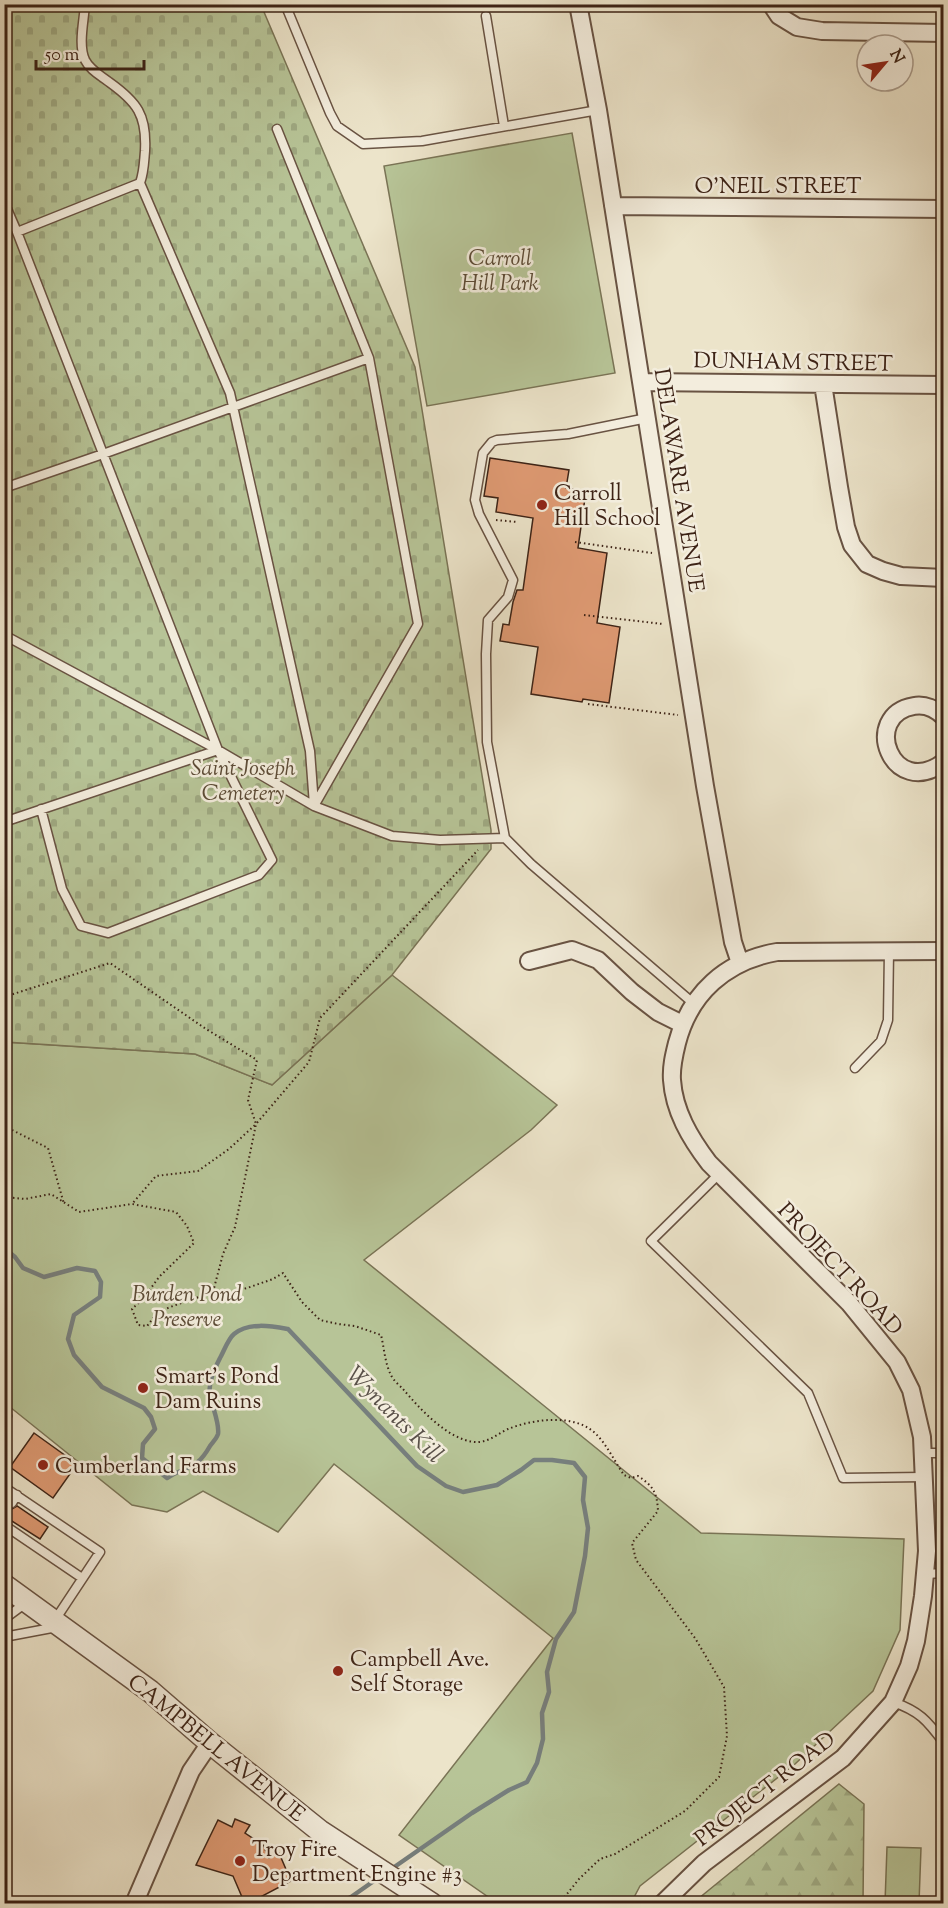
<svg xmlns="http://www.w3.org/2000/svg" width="948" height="1908" font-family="'Sorts Mill Goudy',serif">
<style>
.green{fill:#b7c497;stroke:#7a7456;stroke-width:1.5}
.forest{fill:url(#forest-firs);stroke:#7a7456;stroke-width:1.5}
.cemetery{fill:url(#cemetery-stones);stroke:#7a7456;stroke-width:1.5}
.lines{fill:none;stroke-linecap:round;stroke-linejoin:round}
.stream{stroke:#777f7d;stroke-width:4.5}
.building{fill:#df9a73;stroke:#3d2316;stroke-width:1.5}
.service-casing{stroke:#695343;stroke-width:11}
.minor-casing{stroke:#695343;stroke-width:20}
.tertiary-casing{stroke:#695343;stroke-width:24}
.path{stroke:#3d2316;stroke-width:2;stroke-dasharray:1.5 3;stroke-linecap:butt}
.service{stroke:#f3eddd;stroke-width:8}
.minor{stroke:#f3eddd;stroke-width:16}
.tertiary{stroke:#f3eddd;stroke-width:21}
.poi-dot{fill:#8f2418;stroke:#f3eddd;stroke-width:2}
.labels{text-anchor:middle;stroke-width:5;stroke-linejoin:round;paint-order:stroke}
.street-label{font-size:22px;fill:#3d2316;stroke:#f3eddd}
.park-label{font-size:22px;font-style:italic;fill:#5c4b36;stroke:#f3eddd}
.poi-label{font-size:22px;fill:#3d2316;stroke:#f3eddd;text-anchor:start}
.water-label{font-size:24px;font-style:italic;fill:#5a5149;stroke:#f3eddd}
</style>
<defs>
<pattern id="forest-firs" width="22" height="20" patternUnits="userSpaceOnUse" patternTransform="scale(1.5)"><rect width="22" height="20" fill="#b7c497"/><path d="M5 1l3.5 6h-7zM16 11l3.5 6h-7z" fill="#9ea881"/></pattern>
<pattern id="cemetery-stones" width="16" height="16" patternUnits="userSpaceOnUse" patternTransform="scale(1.5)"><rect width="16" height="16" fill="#b7c497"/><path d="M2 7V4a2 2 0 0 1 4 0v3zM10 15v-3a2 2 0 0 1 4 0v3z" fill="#9ea881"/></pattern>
</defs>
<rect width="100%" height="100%" fill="#ece4ca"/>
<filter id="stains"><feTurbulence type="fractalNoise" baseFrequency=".00333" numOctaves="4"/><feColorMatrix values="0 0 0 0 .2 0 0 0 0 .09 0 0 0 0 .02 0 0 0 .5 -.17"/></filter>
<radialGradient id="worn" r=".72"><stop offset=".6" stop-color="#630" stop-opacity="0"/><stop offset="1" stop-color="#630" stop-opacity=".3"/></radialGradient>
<path class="green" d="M 572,133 L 615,373 L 427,406 L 384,166 Z
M 392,975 L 557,1105 L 531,1130 L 364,1260 L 701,1533 L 904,1539 L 900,1630 L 873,1691 L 795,1764 L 640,1886 L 631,1903 L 497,1903 L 399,1835 L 553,1638 L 334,1464 L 278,1532 L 203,1491 L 167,1512 L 132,1505 L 5,1403 L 4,1042 L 195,1054 L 272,1085 Z
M 887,1847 L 921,1848 L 919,1903 L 885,1903 Z"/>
<path class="forest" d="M 839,1784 L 864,1804 L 863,1903 L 693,1903 Z"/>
<path class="cemetery" d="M 4,5 L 261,5 L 415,367 L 491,830 L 491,849 L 392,975 L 272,1085 L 195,1054 L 5,1042 Z"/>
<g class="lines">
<path class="stream" d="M 4,1248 L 15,1257 L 23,1268 L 44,1277 L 77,1268 L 95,1271 L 101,1282 L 100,1297 L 74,1315 L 68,1339 L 74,1355 L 102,1387 L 144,1408 L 151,1417 L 155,1429 L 143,1444 L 142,1458 L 167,1478 C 187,1465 196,1471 210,1446 C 212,1443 217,1438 218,1434 C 220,1423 211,1405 210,1393 C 208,1382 215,1368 220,1358 C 224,1351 228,1339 234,1334 C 249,1322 271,1326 288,1329 L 417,1466 L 446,1486 L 463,1492 L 497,1485 L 521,1470 L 534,1460 L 552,1460 L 574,1463 L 585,1477 L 583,1500 L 588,1528 L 585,1556 L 574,1612 L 556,1639 L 547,1672 L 549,1692 L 542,1713 L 543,1739 L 537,1763 L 527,1782 L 509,1790 L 472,1813 L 390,1870
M 337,1904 L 351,1897 L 381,1876"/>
</g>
<path class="building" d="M 490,458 L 569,470 L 566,488 L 586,491 L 578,548 L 607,553 L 597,623 L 620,627 L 609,703 L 583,699 L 582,702 L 531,694 L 538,647 L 500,641 L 503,624 L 509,625 L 513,602 L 517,590 L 523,590 L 533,518 L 496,512 L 498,498 L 484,496 Z
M 34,1433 L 77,1464 L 53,1498 L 10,1467 Z
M 4,1498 L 7,1499 L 6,1503 L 8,1508 L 12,1509 L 17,1506 L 48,1527 L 40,1539 L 4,1516 Z
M 235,1819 L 250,1825 L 245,1833 L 263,1845 L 269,1858 L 279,1853 L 291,1881 L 247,1904 L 245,1904 L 233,1876 L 196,1865 L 218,1820 L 232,1827 Z"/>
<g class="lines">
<defs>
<path id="service" d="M 285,4 L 330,113 L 337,126 L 363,144 L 422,141 L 598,110
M 486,16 L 504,126
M 277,129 L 369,358 L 418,624 L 314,806
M 140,183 L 230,393 L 310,751 L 314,805
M 4,202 L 17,232 L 140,183 C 144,172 144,162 145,151 C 147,115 137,102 109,82 C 100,75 90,70 85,60 C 78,45 84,21 85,4
M 17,232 L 218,750 L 314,806 L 392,836 L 440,840 L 505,838
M 647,418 L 568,434 L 497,440 L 492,442 L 483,453 L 475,500 L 479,514 L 513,580 L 508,597 L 488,620 L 486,654 L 487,742 L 505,838 L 531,864 L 693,1003
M 4,488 L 103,454 L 369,358
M 4,635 L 218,750 L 4,822
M 41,809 L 62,889 L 81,926 L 108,933 L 259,875 L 272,860 L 218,750
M 855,1068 L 881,1041 L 888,1020 L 889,951
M 719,1174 L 651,1241 L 808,1393 L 843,1478 L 924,1477
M 4,1419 L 7,1416
M 923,1453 L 944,1453
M 4,1487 L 100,1552 L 55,1620
M 12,1503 L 17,1495
M 4,1525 L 82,1578
M 925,1574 L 944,1573
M 4,1619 L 27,1602
M 4,1637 L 57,1627
M 893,1702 C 919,1711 927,1720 944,1743"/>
<path id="minor" d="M 578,4 L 598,110 L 705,786 L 733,942 L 740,963
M 771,4 L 779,16 L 797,27 L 822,31 L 944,33
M 613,206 L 944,209
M 642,382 L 944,385
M 823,384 L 839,487 L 846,527 L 852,545 L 867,564 L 883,571 L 901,576 L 944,578
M 944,717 C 936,709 925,704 914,706 C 860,715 892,801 944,762
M 529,961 L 572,950 L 598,960 L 632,992 L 658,1012 L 682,1024
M 134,1904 L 191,1771 L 210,1743
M 662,1904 L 704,1863 L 843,1758 L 893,1702 L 909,1666 L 916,1641 L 923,1596 L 927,1551 L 922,1437 L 911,1390 L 897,1362 L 849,1303 L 709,1163 C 690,1138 674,1111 672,1080 C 671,1067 674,1055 677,1043 C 690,993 726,961 777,952 L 944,951"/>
<path id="tertiary" d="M 4,1585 L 150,1691 L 210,1743 L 320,1831 L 432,1904"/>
</defs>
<use href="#service" class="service-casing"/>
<use href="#minor" class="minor-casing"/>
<use href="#tertiary" class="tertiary-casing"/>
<path class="path" d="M 496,520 L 517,522
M 575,542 L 652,553
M 584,615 L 663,624
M 588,704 L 678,715
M 4,997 L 110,963 L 206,1029 L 257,1060 L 248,1100 L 256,1124 L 229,1149 L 198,1171 L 156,1176 L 132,1204
M 4,1126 L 48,1148 L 64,1204
M 4,1197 L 25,1199 L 51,1194 L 79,1212 L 132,1204 L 176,1212 L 187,1226 L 194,1243 L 159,1277 L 143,1299 L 132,1309 L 138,1325 L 147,1326 L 158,1312 L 173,1306 L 213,1292 L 229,1293 L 247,1288 L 273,1279 L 283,1273 L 302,1302 L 320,1320 L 338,1324 L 355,1326 L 381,1335 C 384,1347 385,1364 391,1375 C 393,1380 399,1385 403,1389 C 419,1408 448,1440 475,1442 C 488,1443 497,1434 508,1429 C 533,1419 575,1413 596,1434 C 607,1445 615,1462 624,1475 L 631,1478 L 638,1476 C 653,1486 657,1492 658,1511 L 632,1543 L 636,1560 L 695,1638 L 724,1687 L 727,1736 L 719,1777 L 685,1811 L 615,1854 L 600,1859 L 579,1879 L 559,1904
M 213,1292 L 223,1254 L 235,1227 L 256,1124 L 309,1062 L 320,1018 L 478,850"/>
<use href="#service" class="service"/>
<use href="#minor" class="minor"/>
<use href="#tertiary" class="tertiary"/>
</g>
<g class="poi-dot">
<circle cx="542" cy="505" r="6"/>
<circle cx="143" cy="1388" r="6"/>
<circle cx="43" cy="1465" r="6"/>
<circle cx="338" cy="1671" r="6"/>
<circle cx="240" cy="1861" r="6"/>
</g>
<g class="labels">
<g class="street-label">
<text x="778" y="193">O'NEIL STREET</text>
<text transform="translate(793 361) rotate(1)" y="8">DUNHAM STREET</text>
<text transform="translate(680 480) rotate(81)" y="8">DELAWARE AVENUE</text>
<text transform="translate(841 1268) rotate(47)" y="8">PROJECT ROAD</text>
<text transform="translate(217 1747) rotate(39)" y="8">CAMPBELL AVENUE</text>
<text transform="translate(764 1788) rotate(-38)" y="8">PROJECT ROAD</text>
</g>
<g class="park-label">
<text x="500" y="265">Carroll<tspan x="500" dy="25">Hill Park</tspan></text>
<text x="243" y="775">Saint Joseph<tspan x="243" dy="25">Cemetery</tspan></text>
<text x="187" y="1301">Burden Pond<tspan x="187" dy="25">Preserve</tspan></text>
</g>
<g class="poi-label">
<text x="554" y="500">Carroll<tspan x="554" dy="25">Hill School</tspan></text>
<text x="155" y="1383">Smart's Pond<tspan x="155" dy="25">Dam Ruins</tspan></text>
<text x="55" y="1473">Cumberland Farms</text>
<text x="350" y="1666">Campbell Ave.<tspan x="350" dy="25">Self Storage</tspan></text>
<text x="252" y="1856">Troy Fire<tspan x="252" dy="25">Department Engine #3</tspan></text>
</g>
<g class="water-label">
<text transform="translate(395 1414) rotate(45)" y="8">Wynants Kill</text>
</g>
</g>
<rect width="948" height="1908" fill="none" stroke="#ece4ca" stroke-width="24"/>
<rect x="6" y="6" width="936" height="1896" fill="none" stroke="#3d2316" stroke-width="3"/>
<rect x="12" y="12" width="924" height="1884" fill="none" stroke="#3d2316" stroke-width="1.5"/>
<g transform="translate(885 63) rotate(61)"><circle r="28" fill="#f3eddd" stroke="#aa9c8d" stroke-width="1.5"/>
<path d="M0-4.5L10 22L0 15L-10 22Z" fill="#8f2418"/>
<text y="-9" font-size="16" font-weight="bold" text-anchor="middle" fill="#3d2316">N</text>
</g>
<path d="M36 60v9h108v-9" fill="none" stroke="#3d2316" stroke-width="3"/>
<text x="45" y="60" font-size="18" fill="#3d2316" stroke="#f3eddd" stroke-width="4.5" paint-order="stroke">50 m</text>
<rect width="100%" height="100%" filter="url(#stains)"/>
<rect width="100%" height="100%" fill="url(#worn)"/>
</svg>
